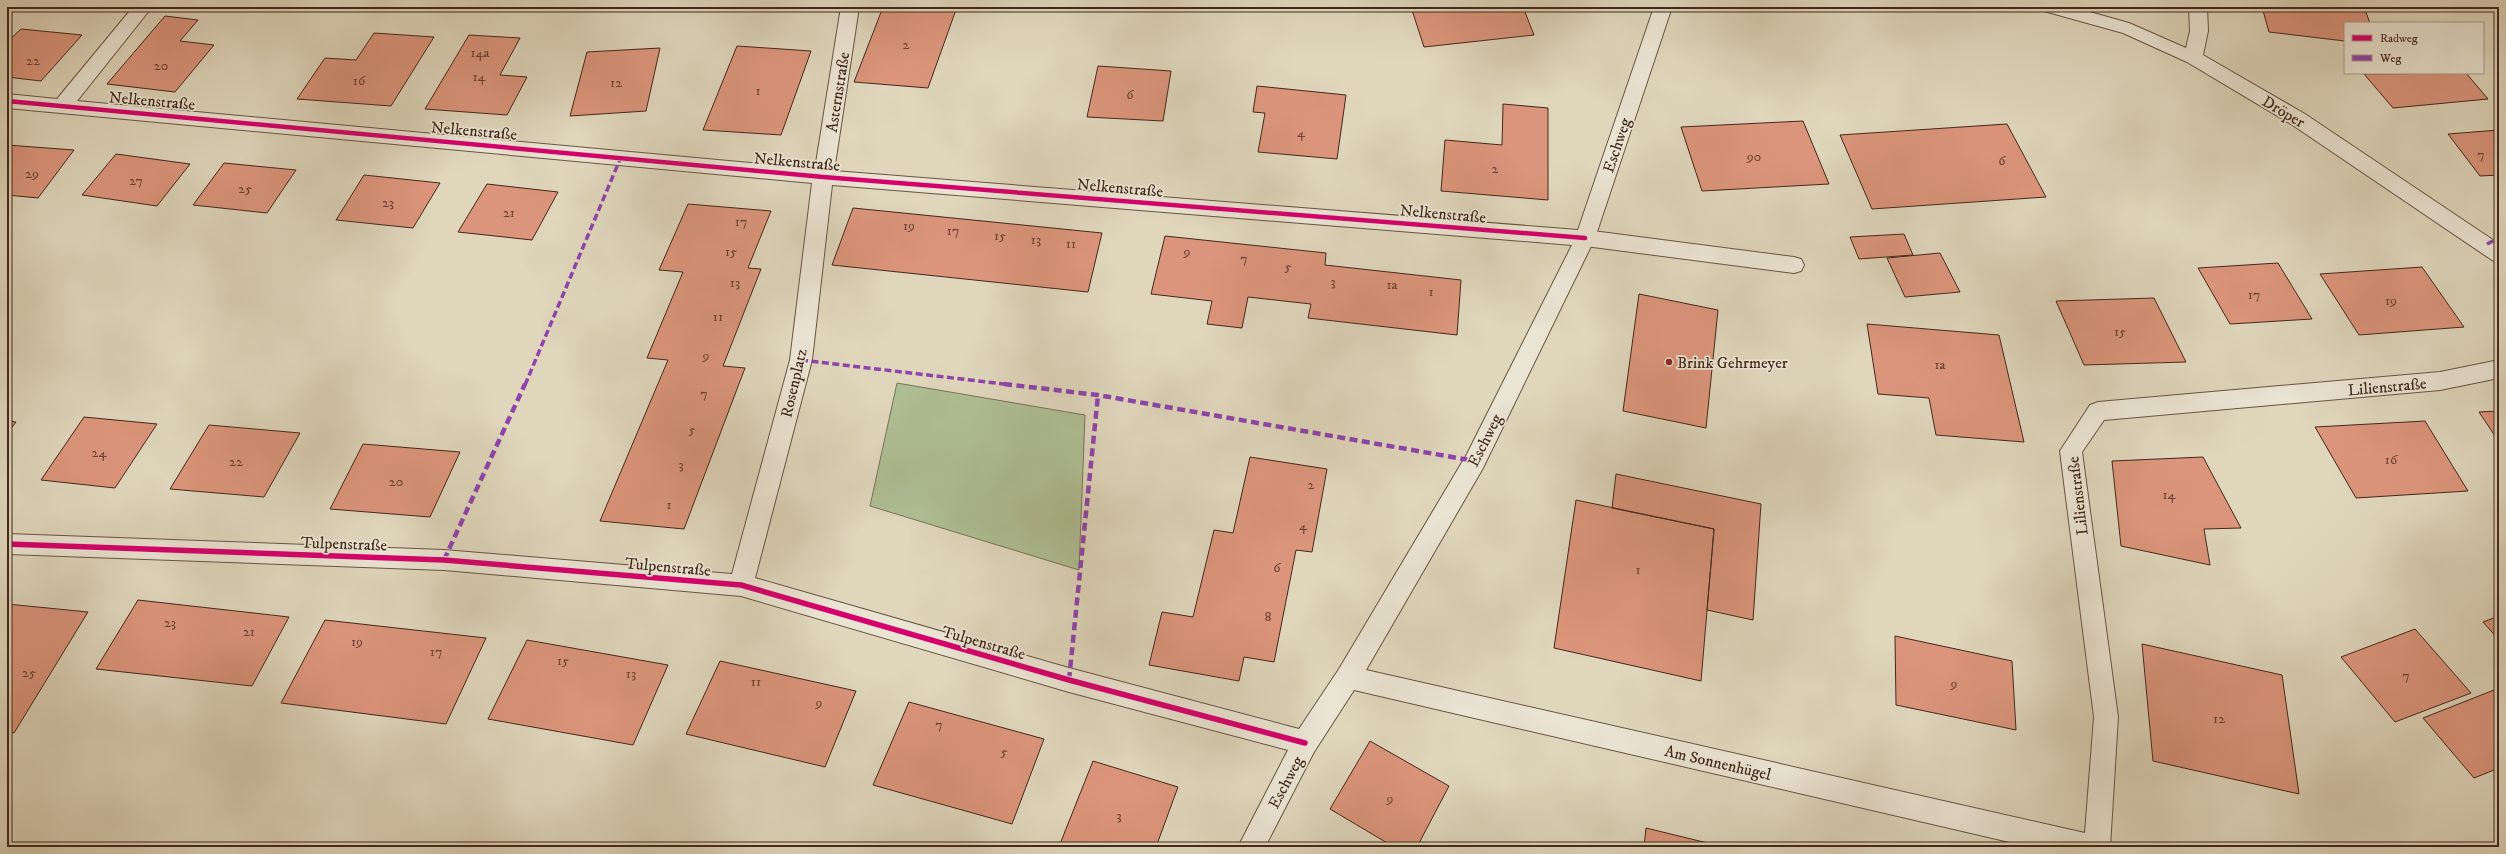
<svg xmlns="http://www.w3.org/2000/svg" width="2506" height="854" font-family="'IM FELL DW Pica',serif">
<style>
.green{fill:#aebe93;stroke:#787357}
.building{fill:#db957c;stroke:#42281b}
.lines{fill:none;stroke-linecap:round;stroke-linejoin:round}
.lane-casing{stroke:#695443;stroke-width:2}
.street-casing{stroke:#695443;stroke-width:2}
.lane{fill:#eae4d3;fill-rule:evenodd}
.street{fill:#eae4d3;fill-rule:evenodd}
.quiet-far1{stroke:#8e44ad;stroke-width:3.5;stroke-dasharray:7 3.5;stroke-linecap:butt}
.quiet{stroke:#8e44ad;stroke-width:4.5;stroke-dasharray:8 4.5;stroke-linecap:butt}
.cycleway-far1-casing{stroke:#eae4d3;stroke-width:6}
.cycleway-casing{stroke:#eae4d3;stroke-width:8}
.cycleway-far1{stroke:#d6006c;stroke-width:4.5}
.cycleway{stroke:#d6006c;stroke-width:5.5}
.poi-dot{fill:#8f2418;stroke:#eae4d3;stroke-width:1.5}
.labels{text-anchor:middle;stroke-width:3.5;stroke-linejoin:round;paint-order:stroke}
.number-label{font-size:14px;fill:#684333}
.street-label{font-size:16px;fill:#42281b;stroke:#eae4d3}
.poi-label{font-size:16px;fill:#42281b;stroke:#eae4d3;text-anchor:start}
</style>
<rect width="100%" height="100%" fill="#dfd6bc"/>
<filter id="stains"><feTurbulence type="fractalNoise" baseFrequency=".005" numOctaves="4"/><feColorMatrix values="0 0 0 0 .2 0 0 0 0 .09 0 0 0 0 .02 0 0 0 .5 -.17"/></filter>
<radialGradient id="worn" r=".72"><stop offset=".6" stop-color="#630" stop-opacity="0"/><stop offset="1" stop-color="#630" stop-opacity=".3"/></radialGradient>
<path class="green" d="M 897,383 L 1085,415 L 1079,570 L 870,506 Z"/>
<path class="building" d="M 883,7 L 957,7 L 928,88 L 854,82 Z
M 1411,7 L 1523,7 L 1534,35 L 1424,47 Z
M 2262,7 L 2364,7 L 2370,23 L 2345,23 L 2345,41 L 2269,32 Z
M 165,16 L 198,20 L 180,41 L 214,45 L 175,92 L 107,84 Z
M 21,29 L 82,35 L 41,81 L 7,77 L 7,42 Z
M 374,33 L 434,37 L 391,106 L 297,99 L 325,58 L 356,60 Z
M 469,35 L 520,38 L 500,75 L 527,77 L 507,115 L 425,109 Z
M 737,46 L 811,51 L 781,135 L 703,130 Z
M 660,48 L 646,111 L 570,116 L 587,52 Z
M 1098,66 L 1171,71 L 1163,121 L 1087,117 Z
M 2466,73 L 2488,99 L 2393,108 L 2364,74 Z
M 1257,86 L 1346,95 L 1337,159 L 1258,152 L 1265,113 L 1253,112 Z
M 1503,104 L 1548,108 L 1548,200 L 1441,191 L 1445,140 L 1502,145 Z
M 1803,121 L 1829,184 L 1702,191 L 1681,127 Z
M 2007,124 L 2046,197 L 1872,209 L 1840,135 Z
M 2499,130 L 2499,175 L 2480,176 L 2448,134 Z
M 7,145 L 74,150 L 38,198 L 7,195 Z
M 116,154 L 190,164 L 157,206 L 82,195 Z
M 224,163 L 296,170 L 267,213 L 193,205 Z
M 364,175 L 440,183 L 413,228 L 336,220 Z
M 487,184 L 558,192 L 532,240 L 458,232 Z
M 688,204 L 771,211 L 748,268 L 761,269 L 723,366 L 745,368 L 684,529 L 600,521 L 668,360 L 647,358 L 683,272 L 659,270 Z
M 853,208 L 1102,233 L 1088,292 L 832,265 Z
M 1904,234 L 1913,255 L 1859,259 L 1850,237 Z
M 1165,236 L 1326,253 L 1325,265 L 1461,280 L 1457,335 L 1308,318 L 1311,304 L 1248,297 L 1242,328 L 1207,324 L 1212,301 L 1151,294 Z
M 1940,253 L 1960,292 L 1905,297 L 1887,258 Z
M 2278,263 L 2312,319 L 2230,324 L 2198,268 Z
M 2422,267 L 2464,327 L 2359,335 L 2320,274 Z
M 1639,294 L 1718,310 L 1706,428 L 1623,411 Z
M 2154,298 L 2186,362 L 2084,365 L 2056,301 Z
M 1867,324 L 1999,335 L 2024,442 L 1936,435 L 1929,398 L 1878,394 Z
M 2499,411 L 2499,442 L 2479,412 Z
M 84,417 L 157,424 L 115,488 L 41,480 Z
M 7,421 L 16,422 L 7,434 Z
M 2425,421 L 2468,491 L 2356,498 L 2315,427 Z
M 209,425 L 300,433 L 264,497 L 170,489 Z
M 363,444 L 460,452 L 430,517 L 330,509 Z
M 1250,457 L 1327,469 L 1312,552 L 1296,550 L 1274,662 L 1244,657 L 1239,681 L 1149,665 L 1162,612 L 1193,617 L 1214,530 L 1233,533 Z
M 2203,457 L 2241,528 L 2204,529 L 2210,565 L 2121,546 L 2112,461 Z
M 1616,474 L 1761,504 L 1753,620 L 1707,610 L 1714,529 L 1612,508 Z
M 1576,500 L 1714,529 L 1701,681 L 1554,648 Z
M 138,600 L 289,617 L 252,686 L 96,669 Z
M 7,604 L 88,612 L 14,733 L 7,732 Z
M 2499,616 L 2499,640 L 2483,622 Z
M 325,620 L 486,638 L 446,724 L 281,703 Z
M 2415,629 L 2471,693 L 2395,722 L 2341,657 Z
M 1895,636 L 2012,661 L 2016,730 L 1896,705 Z
M 527,640 L 668,665 L 633,745 L 488,719 Z
M 2142,644 L 2282,675 L 2299,794 L 2153,761 Z
M 720,661 L 856,691 L 825,767 L 686,734 Z
M 2499,688 L 2499,768 L 2474,778 L 2423,718 Z
M 909,702 L 1044,739 L 1012,824 L 873,785 Z
M 1370,741 L 1449,786 L 1417,847 L 1394,847 L 1330,809 Z
M 1093,761 L 1178,787 L 1156,847 L 1070,847 L 1060,844 Z
M 1646,828 L 1724,847 L 1644,847 Z"/>
<g class="lines">
<defs>
<path id="lane" d="M 1585,230 L 1794,257 L 1801,259 L 1804,265 L 1801,271 L 1794,273 L 1585,246 L 1578,243 L 1575,238 L 1578,233 Z"/>
<path id="street" d="M 133,7 L 152,7 L 77,101 L 815,169 L 841,7 L 859,7 L 834,171 L 1578,230 L 1654,7 L 1672,7 L 1595,238 L 1483,468 L 1366,670 L 2085,833 L 2094,717 L 2060,451 L 2090,405 L 2098,402 L 2440,372 L 2499,360 L 2499,378 L 2440,390 L 2104,420 L 2082,452 L 2118,717 L 2110,847 L 2031,847 L 1354,690 L 1314,752 L 1265,847 L 1238,847 L 1288,750 L 1069,692 L 741,596 L 444,570 L 7,554 L 7,534 L 444,550 L 732,574 L 790,360 L 812,183 L 7,108 L 7,94 L 57,99 ZM 832,185 L 1572,245 L 1467,454 L 1339,669 L 1299,729 L 1069,668 L 755,578 L 812,360 Z
M 2041,7 L 2072,7 L 2129,23 L 2186,48 L 2190,31 L 2189,7 L 2207,7 L 2208,31 L 2203,55 L 2305,114 L 2499,244 L 2499,262 L 2492,260 L 2291,124 L 2187,62 L 2123,33 L 2044,11 Z"/>
</defs>
<use href="#lane" class="lane-casing"/>
<use href="#street" class="street-casing"/>
<use href="#lane" class="lane"/>
<use href="#street" class="street"/>
<path class="quiet-far1" d="M 2487,244 L 2499,238
M 801,360 L 1012,385
M 525,385 L 621,157"/>
<path class="quiet" d="M 1004,384 L 1098,395 L 1475,461
M 444,560 L 525,384
M 1069,680 L 1098,395"/>
<defs>
<path id="cycleway-far1" d="M 7,101 L 823,177 L 1585,238"/>
<path id="cycleway" d="M 7,544 L 444,560 L 741,585 L 1069,680 L 1305,743"/>
</defs>
<use href="#cycleway-far1" class="cycleway-far1-casing"/>
<use href="#cycleway" class="cycleway-casing"/>
<use href="#cycleway-far1" class="cycleway-far1"/>
<use href="#cycleway" class="cycleway"/>
</g>
<circle class="poi-dot" cx="1669" cy="362" r="4"/>
<g class="labels">
<g class="number-label">
<text x="906" y="49">2</text>
<text x="480" y="57">14a</text>
<text x="33" y="65">22</text>
<text x="161" y="70">20</text>
<text x="479" y="81">14</text>
<text x="359" y="85">16</text>
<text x="616" y="87">12</text>
<text x="758" y="95">1</text>
<text x="1130" y="99">6</text>
<text x="1301" y="137">4</text>
<text x="2481" y="159">7</text>
<text x="1754" y="161">90</text>
<text x="2002" y="165">6</text>
<text x="1495" y="173">2</text>
<text x="32" y="178">29</text>
<text x="136" y="185">27</text>
<text x="245" y="193">25</text>
<text x="388" y="207">23</text>
<text x="509" y="217">21</text>
<text x="741" y="226">17</text>
<text x="909" y="230">19</text>
<text x="953" y="235">17</text>
<text x="1000" y="240">15</text>
<text x="1036" y="244">13</text>
<text x="1071" y="248">11</text>
<text x="731" y="256">15</text>
<text x="1187" y="256">9</text>
<text x="1244" y="263">7</text>
<text x="1288" y="271">5</text>
<text x="1333" y="286">3</text>
<text x="735" y="287">13</text>
<text x="1392" y="289">1a</text>
<text x="1431" y="296">1</text>
<text x="2254" y="299">17</text>
<text x="2391" y="305">19</text>
<text x="718" y="321">11</text>
<text x="2120" y="336">15</text>
<text x="706" y="360">9</text>
<text x="1940" y="369">1a</text>
<text x="704" y="398">7</text>
<text x="692" y="434">5</text>
<text x="99" y="457">24</text>
<text x="2391" y="464">16</text>
<text x="236" y="466">22</text>
<text x="681" y="469">3</text>
<text x="396" y="486">20</text>
<text x="1311" y="489">2</text>
<text x="2169" y="499">14</text>
<text x="669" y="509">1</text>
<text x="1303" y="530">4</text>
<text x="1277" y="572">6</text>
<text x="1638" y="574">1</text>
<text x="1268" y="621">8</text>
<text x="170" y="627">23</text>
<text x="249" y="636">21</text>
<text x="357" y="646">19</text>
<text x="436" y="656">17</text>
<text x="563" y="665">15</text>
<text x="29" y="677">25</text>
<text x="631" y="678">13</text>
<text x="2406" y="680">7</text>
<text x="756" y="686">11</text>
<text x="1954" y="688">9</text>
<text x="819" y="707">9</text>
<text x="2219" y="723">12</text>
<text x="939" y="729">7</text>
<text x="1004" y="756">5</text>
<text x="1390" y="803">9</text>
<text x="1119" y="820">3</text>
</g>
<g class="street-label">
<text transform="translate(837 92) rotate(-81)" y="6">Asternstraße</text>
<text transform="translate(152 100) rotate(5)" y="6">Nelkenstraße</text>
<text transform="translate(2284 111) rotate(31)" y="6">Dröper</text>
<text transform="translate(474 130) rotate(5)" y="6">Nelkenstraße</text>
<text transform="translate(1616 145) rotate(-71)" y="6">Eschweg</text>
<text transform="translate(797 161) rotate(5)" y="6">Nelkenstraße</text>
<text transform="translate(1120 187) rotate(5)" y="6">Nelkenstraße</text>
<text transform="translate(1443 213) rotate(5)" y="6">Nelkenstraße</text>
<text transform="translate(793 383) rotate(-77)" y="6">Rosenplatz</text>
<text transform="translate(2387 386) rotate(-5)" y="6">Lilienstraße</text>
<text transform="translate(1484 440) rotate(-63)" y="6">Eschweg</text>
<text transform="translate(2077 496) rotate(-97)" y="6">Lilienstraße</text>
<text transform="translate(344 543) rotate(2)" y="6">Tulpenstraße</text>
<text transform="translate(668 566) rotate(5)" y="6">Tulpenstraße</text>
<text transform="translate(984 642) rotate(16)" y="6">Tulpenstraße</text>
<text transform="translate(1718 762) rotate(13)" y="6">Am Sonnenhügel</text>
<text transform="translate(1285 782) rotate(-62)" y="6">Eschweg</text>
</g>
<g class="poi-label">
<text x="1677" y="368">Brink Gehrmeyer</text>
</g>
</g>
<rect width="2506" height="854" fill="none" stroke="#dfd6bc" stroke-width="24"/>
<rect x="8" y="8" width="2490" height="838" fill="none" stroke="#42281b" stroke-width="2"/>
<rect x="12" y="12" width="2482" height="830" fill="none" stroke="#42281b"/>
<rect x="2344" y="22" width="140" height="52" fill="#eae4d3" stroke="#a79989"/>
<rect x="2352" y="35" width="20" height="6" fill="#d6006c" stroke="#a79989"/>
<text x="2380" y="42" font-size="12" fill="#42281b">Radweg</text>
<rect x="2352" y="55" width="20" height="6" fill="#8e44ad" stroke="#a79989"/>
<text x="2380" y="62" font-size="12" fill="#42281b">Weg</text>
<rect width="100%" height="100%" filter="url(#stains)"/>
<rect width="100%" height="100%" fill="url(#worn)"/>
</svg>
